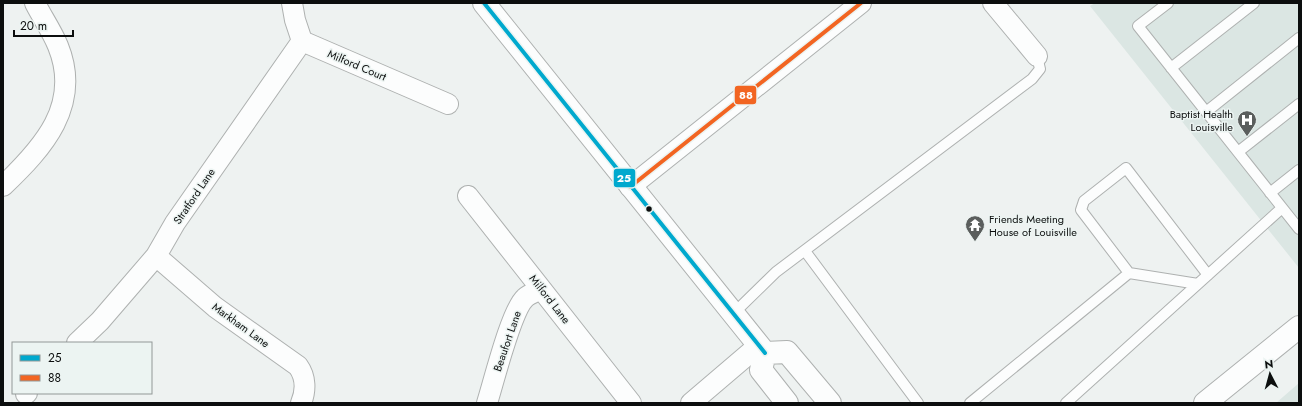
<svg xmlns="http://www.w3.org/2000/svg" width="1302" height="406" font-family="Jost,sans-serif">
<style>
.built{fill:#dbe6e3}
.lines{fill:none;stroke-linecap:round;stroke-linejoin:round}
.lane-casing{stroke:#aeb1b0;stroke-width:12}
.street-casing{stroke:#aeb1b0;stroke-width:22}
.secondary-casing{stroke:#aeb1b0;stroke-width:24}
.lane{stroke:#fcfdfd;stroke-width:10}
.street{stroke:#fcfdfd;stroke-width:20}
.secondary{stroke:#fcfdfd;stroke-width:22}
.bus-1-casing{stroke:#ecf4f2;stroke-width:7}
.bus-2-casing{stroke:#ecf4f2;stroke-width:7}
.bus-1{stroke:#00a9ce;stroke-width:4}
.bus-2{stroke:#f26522;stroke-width:4}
.bus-dot{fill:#0c0e0e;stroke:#ecf4f2;stroke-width:1.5}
.labels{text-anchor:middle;stroke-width:3;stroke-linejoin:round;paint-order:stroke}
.street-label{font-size:11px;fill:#0c0e0e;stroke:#ecf4f2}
.poi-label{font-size:11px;fill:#0c0e0e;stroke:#ecf4f2;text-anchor:end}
.line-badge{stroke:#ecf4f2;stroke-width:1.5}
.badge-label{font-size:11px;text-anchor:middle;font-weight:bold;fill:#fff}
</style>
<rect width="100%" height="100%" fill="#eef2f1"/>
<path class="built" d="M 1095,3 L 1299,3 L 1299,268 L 1090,6 Z
M 1299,383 L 1299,403 L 1276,403 Z"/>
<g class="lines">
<defs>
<path id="lane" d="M 1168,3 L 1138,26 L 1299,229
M 1171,68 L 1254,3
M 1206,112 L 1299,38
M 1238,152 L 1299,104
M 1270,193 L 1299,170
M 805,251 L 918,403
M 1129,273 L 1081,210 L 1084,201 L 1126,168 L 1208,275
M 733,314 L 776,272 L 1032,79 L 1040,69 L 1037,56
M 970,403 L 1129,273 L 1198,284
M 1066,403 L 1282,208"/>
<path id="street" d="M 292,3 L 295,20 L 302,41 L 448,104
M 993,3 L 1037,56
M 3,186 C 43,148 82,105 58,46 C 52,31 42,17 35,3
M 630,187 L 861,3
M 468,196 L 631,403
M 156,256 L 215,307 L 298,366 C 306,377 306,391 301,403
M 77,343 L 100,321 L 156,256 L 175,223 L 302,41
M 26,394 L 27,393
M 487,403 C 494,381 511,311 525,298 C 529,294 536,292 541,289
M 691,403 L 759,345"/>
<path id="secondary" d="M 484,3 L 765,353
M 765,353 L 787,352 L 830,403
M 765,353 L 761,370 L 787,403
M 1205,403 L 1299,327"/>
</defs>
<use href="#lane" class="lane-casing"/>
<use href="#street" class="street-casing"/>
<use href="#secondary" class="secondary-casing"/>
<use href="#lane" class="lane"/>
<use href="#street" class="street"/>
<use href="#secondary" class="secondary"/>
<defs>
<path id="bus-1" d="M 484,3 L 765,353"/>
<path id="bus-2" d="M 630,187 L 861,3"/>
</defs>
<use href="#bus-1" class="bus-1-casing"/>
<use href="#bus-2" class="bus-2-casing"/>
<use href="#bus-1" class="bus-1"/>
<use href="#bus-2" class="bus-2"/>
</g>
<defs>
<symbol id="hospital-pin" viewBox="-11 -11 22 30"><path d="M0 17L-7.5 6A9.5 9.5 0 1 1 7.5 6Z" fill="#5b5e5d" stroke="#ecf4f2"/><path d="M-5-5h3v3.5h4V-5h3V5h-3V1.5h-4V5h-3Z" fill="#fff"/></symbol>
<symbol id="temple-pin" viewBox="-11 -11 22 30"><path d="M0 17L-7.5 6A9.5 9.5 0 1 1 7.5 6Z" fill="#5b5e5d" stroke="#ecf4f2"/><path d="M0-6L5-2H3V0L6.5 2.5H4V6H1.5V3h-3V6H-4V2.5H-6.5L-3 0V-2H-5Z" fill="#fff"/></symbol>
</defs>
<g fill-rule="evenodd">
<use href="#hospital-pin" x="1236" y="109" width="22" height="30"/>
<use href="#temple-pin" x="964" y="214" width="22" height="30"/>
</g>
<circle class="bus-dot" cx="649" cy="209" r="3.5"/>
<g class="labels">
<g class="street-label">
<text transform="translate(357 65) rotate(23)" y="4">Milford Court</text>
<text transform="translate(194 196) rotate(-56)" y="4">Stratford Lane</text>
<text transform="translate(550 299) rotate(52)" y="4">Milford Lane</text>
<text transform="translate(241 325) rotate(36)" y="4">Markham Lane</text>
<text transform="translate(507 341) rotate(-71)" y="4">Beaufort Lane</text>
</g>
<g class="poi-label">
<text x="1233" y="118">Baptist Health<tspan x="1233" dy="13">Louisville</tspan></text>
<text x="989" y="223" text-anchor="start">Friends Meeting<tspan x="989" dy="13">House of Louisville</tspan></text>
</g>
</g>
<g class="line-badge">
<rect x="734" y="85" width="23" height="20" rx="4" fill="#f26522"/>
<rect x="613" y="168" width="23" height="20" rx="4" fill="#00a9ce"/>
</g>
<g class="badge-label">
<text x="746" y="99">88</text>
<text x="624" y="182">25</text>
</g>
<rect width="1302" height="406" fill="none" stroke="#0c0e0e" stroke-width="8"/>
<rect x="12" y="342" width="140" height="52" fill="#ecf4f2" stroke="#929897"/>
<rect x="20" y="355" width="20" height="6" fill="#00a9ce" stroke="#929897"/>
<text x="48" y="362" font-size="12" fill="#0c0e0e">25</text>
<rect x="20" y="375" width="20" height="6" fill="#f26522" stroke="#929897"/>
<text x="48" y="382" font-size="12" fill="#0c0e0e">88</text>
<g transform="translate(1270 374) rotate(354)" stroke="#ecf4f2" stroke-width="3" paint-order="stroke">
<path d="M0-3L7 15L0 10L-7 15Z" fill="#0c0e0e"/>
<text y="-6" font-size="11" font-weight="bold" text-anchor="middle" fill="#0c0e0e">N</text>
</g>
<path d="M14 30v6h59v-6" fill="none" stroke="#0c0e0e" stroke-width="2"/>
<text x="20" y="30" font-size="12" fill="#0c0e0e" stroke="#ecf4f2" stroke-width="3" paint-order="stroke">20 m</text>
</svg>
